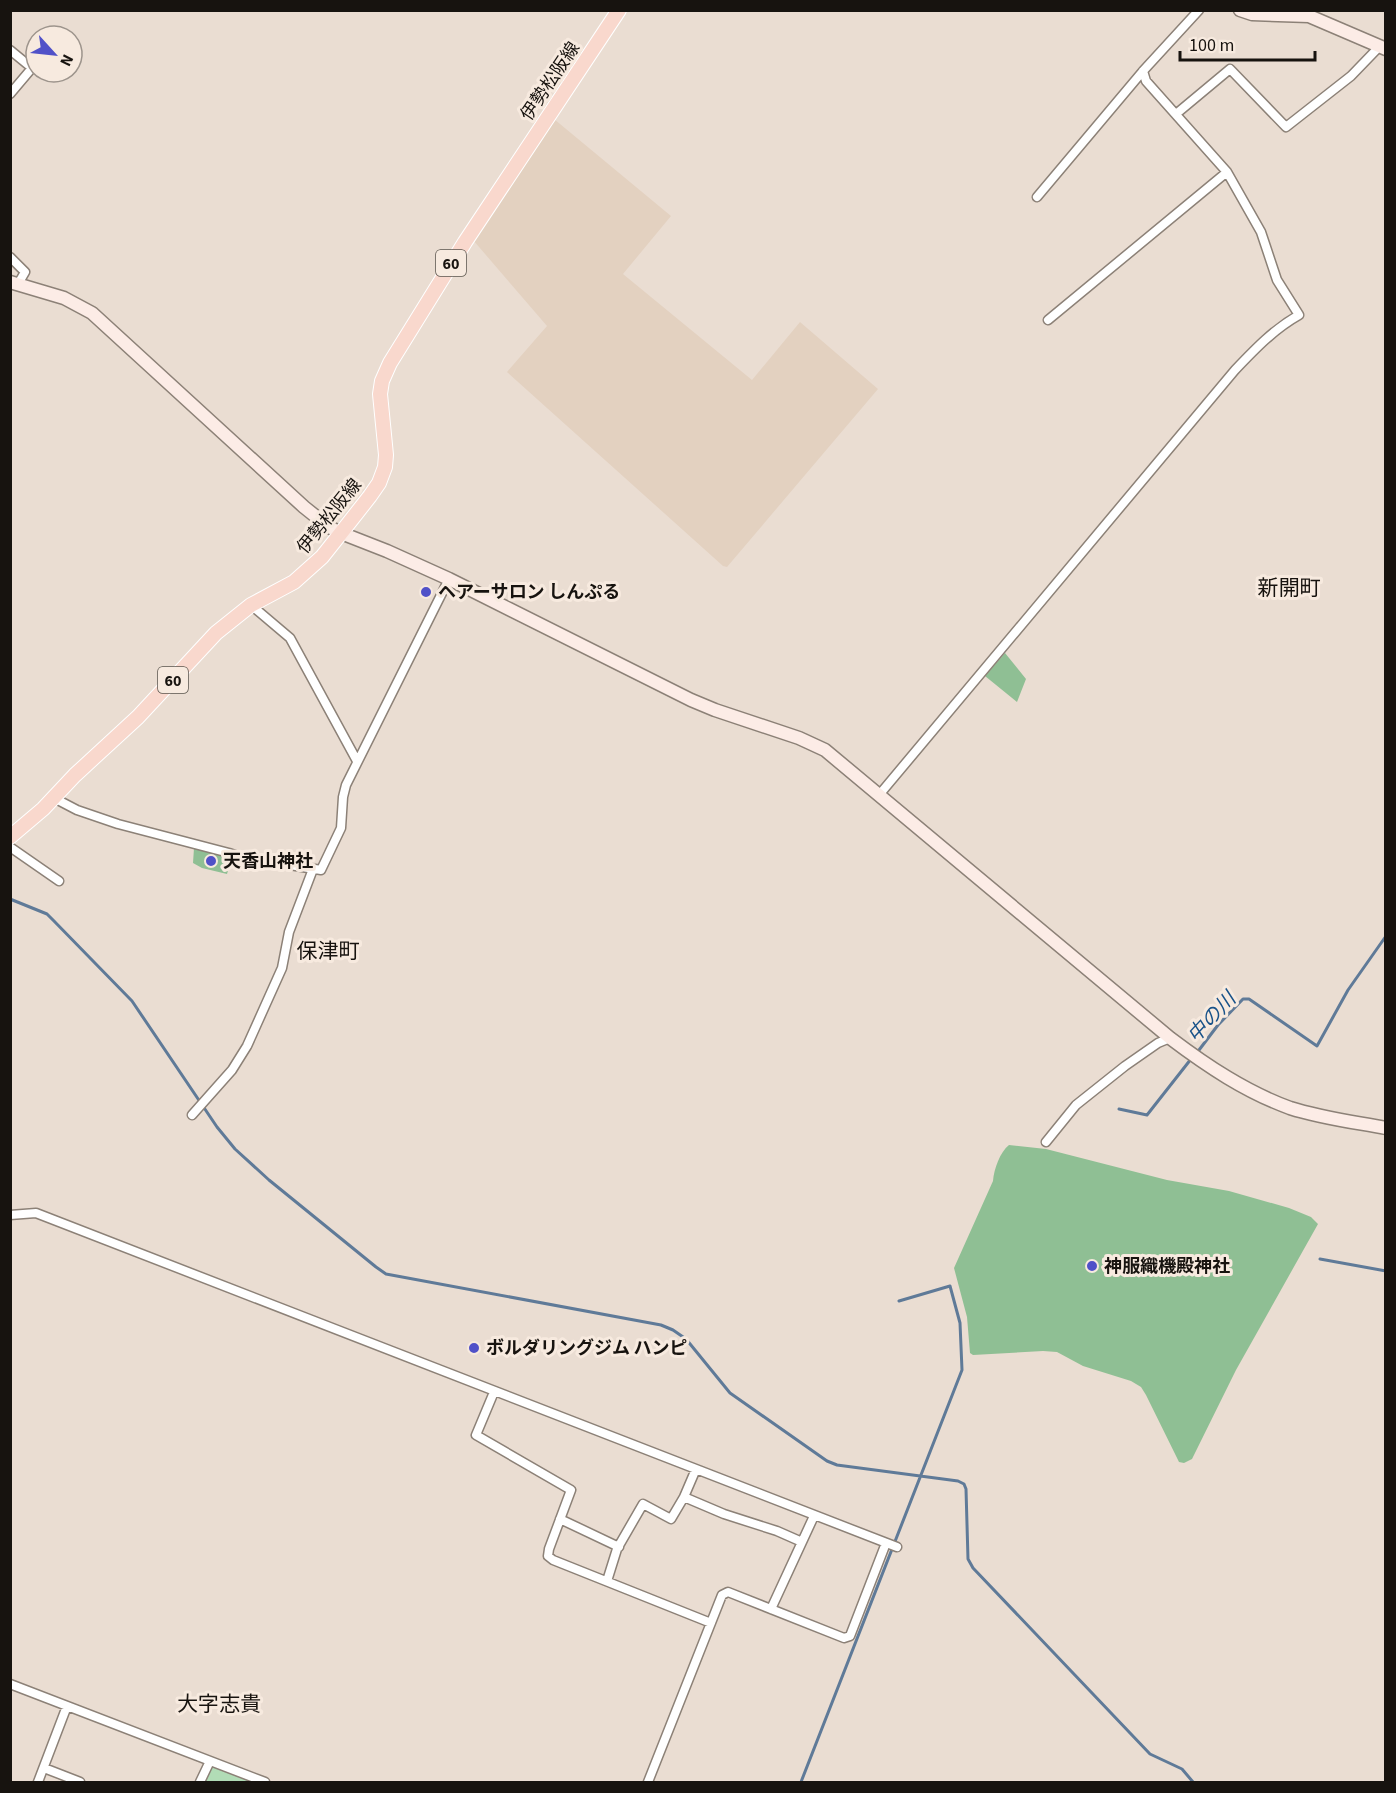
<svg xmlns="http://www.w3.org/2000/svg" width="1396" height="1793" font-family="'Source Sans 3','Noto Sans JP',sans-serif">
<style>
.built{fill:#e3d1c0}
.green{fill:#b1dcb6}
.forest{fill:#8fbf94}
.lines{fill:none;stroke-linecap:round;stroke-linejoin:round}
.stream{stroke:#5f7a98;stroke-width:3}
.street-casing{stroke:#8c8177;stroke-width:11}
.secondary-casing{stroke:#8c8177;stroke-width:15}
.primary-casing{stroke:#fff;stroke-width:16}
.street{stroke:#fff;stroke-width:8}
.secondary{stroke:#fcece6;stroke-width:12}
.primary{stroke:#f9d8cd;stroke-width:14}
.poi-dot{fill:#5051c8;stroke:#f7eadf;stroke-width:2}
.labels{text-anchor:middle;stroke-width:6;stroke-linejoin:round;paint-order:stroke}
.shield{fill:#f7eadf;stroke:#5a544d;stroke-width:1.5}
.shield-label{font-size:16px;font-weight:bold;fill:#17130f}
.street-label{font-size:18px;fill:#17130f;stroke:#f7eadf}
.poi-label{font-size:18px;font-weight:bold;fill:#17130f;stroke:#f7eadf;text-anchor:start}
.water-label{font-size:20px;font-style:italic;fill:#185289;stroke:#f7eadf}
.quarter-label{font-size:21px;fill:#17130f;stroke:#f7eadf}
</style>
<rect width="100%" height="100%" fill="#eaddd2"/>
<path class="built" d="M 554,119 L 671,216 L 623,274 L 752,380 L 800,322 L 878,389 L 727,567 L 723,566 L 507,372 L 547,326 L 473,240 Z"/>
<path class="green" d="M 210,1763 L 256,1782 L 202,1782 Z"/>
<path class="forest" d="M 1005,653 L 1026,679 L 1017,702 L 985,676 Z
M 194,848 L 232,857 L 227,874 L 202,868 L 193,863 Z
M 1009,1145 L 1046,1149 L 1167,1180 L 1229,1191 L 1289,1208 L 1311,1217 L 1318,1224 L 1236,1370 L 1192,1459 L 1184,1463 L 1179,1462 L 1146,1395 L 1141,1387 L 1131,1381 L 1083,1366 L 1057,1352 L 1043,1351 L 973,1355 L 970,1353 L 967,1317 L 954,1268 L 993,1181 C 994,1169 1000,1152 1009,1145 Z"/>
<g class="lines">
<path class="stream" d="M 10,899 L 47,914 L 53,920 L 132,1001 L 217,1127 L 235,1149 L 269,1180 L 376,1267 L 386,1274 L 661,1325 L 673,1330 L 686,1339 L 730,1393 L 827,1461 L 837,1465 L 958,1481 L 964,1484 L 966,1489 L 968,1559 L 973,1568 L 1150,1754 L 1182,1769 L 1193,1782
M 1196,1054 L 1218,1025 L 1243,999 L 1249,999 L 1317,1046 L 1348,990 L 1386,936
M 1119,1109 L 1147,1115 L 1191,1059
M 1320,1259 L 1386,1271
M 801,1782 L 962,1370 L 960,1323 L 950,1286 L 899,1301"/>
<defs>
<path id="street" d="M 10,50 L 32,68 L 10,94
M 1176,114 L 1230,69 L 1286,127 L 1351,76 L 1379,47
M 1037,197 L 1143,71 L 1199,10
M 10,257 L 25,272 L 18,284
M 1048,320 L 1227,172
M 251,605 L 290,638 L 357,761
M 879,795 L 1235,370 C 1255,349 1274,329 1299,315 L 1277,280 L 1261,232 L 1227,172 L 1146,81 L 1143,71
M 54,798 L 77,810 L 118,824 L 229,853 L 255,862 L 277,863 L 321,870 L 341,828 L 343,797 L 346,785 L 449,579
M 10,847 L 59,881
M 192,1115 L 232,1070 L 247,1046 L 282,968 L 289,932 L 313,869
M 1046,1142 L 1076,1105 L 1125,1066 L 1158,1043 L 1170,1038
M 10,1215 L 36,1213 L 897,1547
M 494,1392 L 476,1435 L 571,1490 L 549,1549 L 548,1556 L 553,1560 L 711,1623
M 696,1469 L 684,1497 L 724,1514 L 777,1531 L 802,1542
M 560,1519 L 619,1547
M 607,1581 L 617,1549 L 643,1504 L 671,1519 L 684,1497
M 771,1609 L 814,1516
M 10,1684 L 265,1782
M 44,1768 L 80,1782
M 38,1782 L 67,1706
M 200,1782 L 210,1761
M 648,1782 L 722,1595 L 728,1592 L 844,1638 L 850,1636 L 886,1543"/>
<path id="secondary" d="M 1240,10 L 1252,14 L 1309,16 L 1386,49
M 10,282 L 64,298 L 92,313 L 304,507 L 329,527 L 341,533 L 387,551 L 449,579 L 691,700 L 715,710 L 799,738 L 825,750 L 1170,1038 C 1207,1066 1246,1092 1290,1108 C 1321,1118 1354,1122 1386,1128"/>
<path id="primary" d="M 10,837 L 43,809 L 75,775 L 138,717 L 216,633 L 251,605 L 294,582 L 322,557 L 341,533 L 370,496 L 379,483 L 385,467 L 386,455 L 380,394 L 382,381 L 390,363 L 465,242 L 619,10"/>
</defs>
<use href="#street" class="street-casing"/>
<use href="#secondary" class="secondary-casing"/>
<use href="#primary" class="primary-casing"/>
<use href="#street" class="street"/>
<use href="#secondary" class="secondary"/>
<use href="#primary" class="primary"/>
</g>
<g class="poi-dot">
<circle cx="426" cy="592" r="6"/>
<circle cx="211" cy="861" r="6"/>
<circle cx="1092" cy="1266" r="6"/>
<circle cx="474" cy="1348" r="6"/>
</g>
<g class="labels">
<g class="shield">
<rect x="436" y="250" width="30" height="26" rx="4.5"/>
<rect x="158" y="667" width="30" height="26" rx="4.5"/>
</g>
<g class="shield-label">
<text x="451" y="269">60</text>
<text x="173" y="686">60</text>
</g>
<g class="street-label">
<text transform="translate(550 81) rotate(-56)" y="6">伊勢松阪線</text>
<text transform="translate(329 516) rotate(-51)" y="6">伊勢松阪線</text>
</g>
<g class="poi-label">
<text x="438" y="598">ヘアーサロン しんぷる</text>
<text x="223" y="867">天香山神社</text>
<text x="1104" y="1272">神服織機殿神社</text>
<text x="486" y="1354">ボルダリングジム ハンピ</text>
</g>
<g class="water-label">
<text transform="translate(1211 1017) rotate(-47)" y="7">中の川</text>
</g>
<g class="quarter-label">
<text x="1289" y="595">新開町</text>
<text x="328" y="958">保津町</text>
<text x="219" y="1711">大字志貴</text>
</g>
</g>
<rect width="1396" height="1793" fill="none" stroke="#17130f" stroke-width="24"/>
<g transform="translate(54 54) rotate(117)"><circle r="28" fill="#f7eadf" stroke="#9d948c" stroke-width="1.5"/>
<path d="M0-4.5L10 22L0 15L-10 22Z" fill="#5051c8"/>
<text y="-9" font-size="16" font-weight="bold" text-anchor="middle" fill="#17130f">N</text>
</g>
<path d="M1180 51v9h135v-9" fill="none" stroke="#17130f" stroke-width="3"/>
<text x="1189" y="51" font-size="18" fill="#17130f" stroke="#f7eadf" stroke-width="4.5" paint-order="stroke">100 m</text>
</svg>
